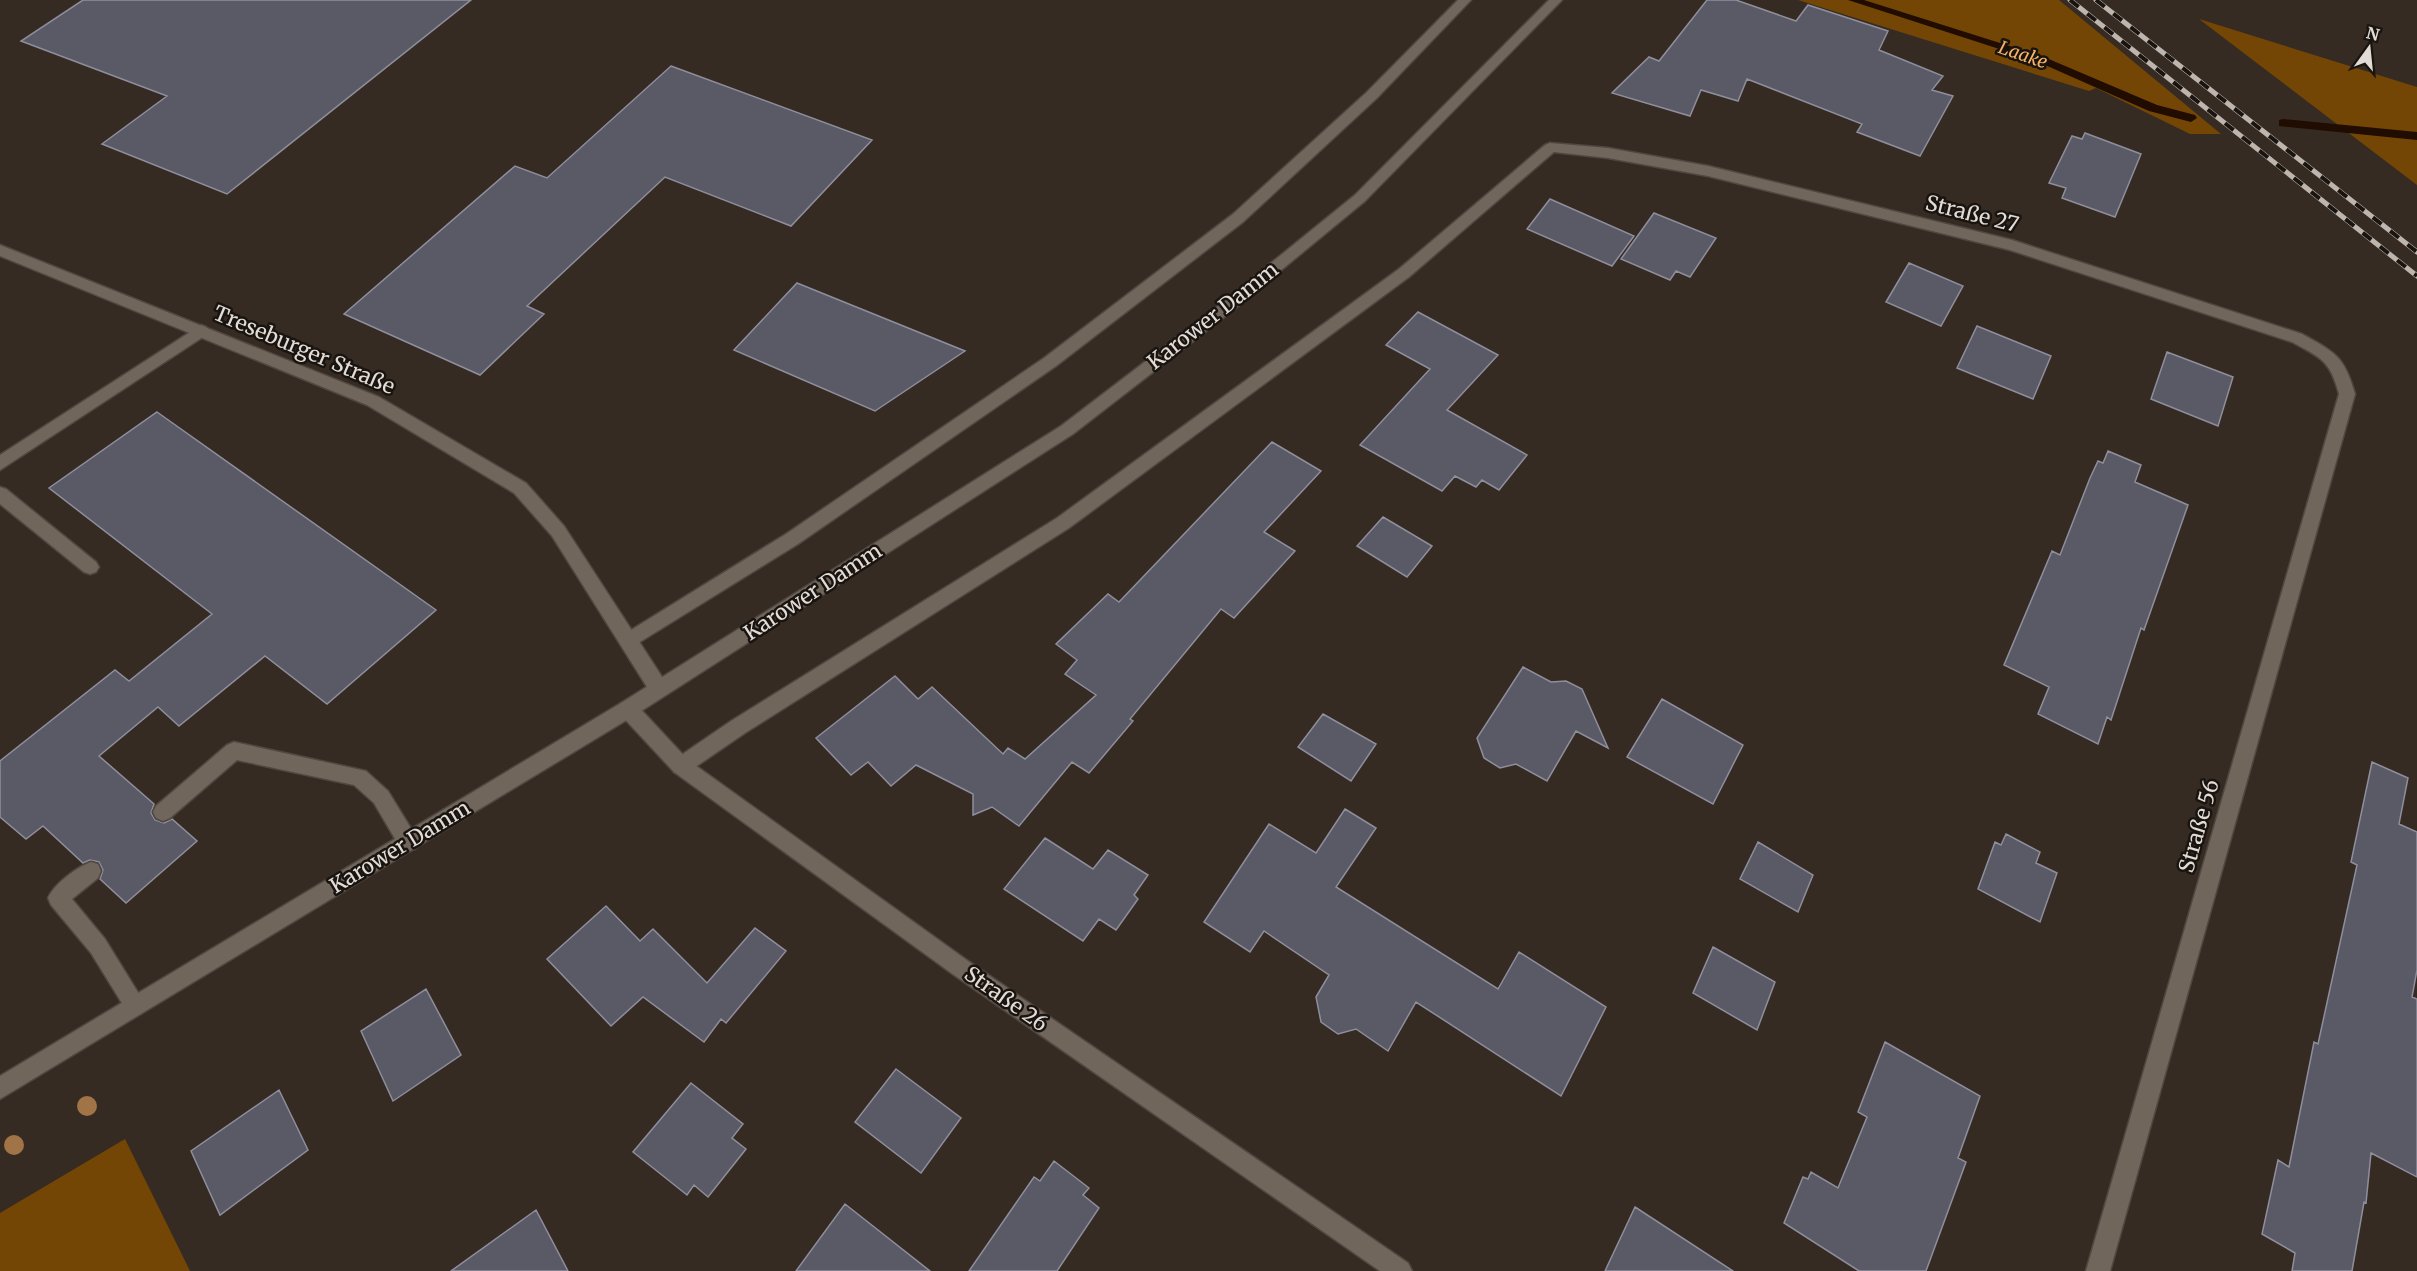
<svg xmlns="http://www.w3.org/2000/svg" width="2417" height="1271" font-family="Merriweather,serif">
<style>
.green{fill:#744605}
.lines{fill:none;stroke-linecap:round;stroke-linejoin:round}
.stream{fill:#200c00;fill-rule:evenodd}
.building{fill:#5a5966;stroke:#8f8e9d;stroke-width:1.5}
.lane-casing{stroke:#504740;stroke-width:3}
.street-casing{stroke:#504740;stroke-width:3}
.secondary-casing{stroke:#504740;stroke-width:3}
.lane{fill:#71665c;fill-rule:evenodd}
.street{fill:#71665c;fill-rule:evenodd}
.secondary{fill:#71665c;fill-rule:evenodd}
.rail-casing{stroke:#bdb5ae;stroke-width:5}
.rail{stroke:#191410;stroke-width:4;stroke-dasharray:11;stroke-linecap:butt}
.tree{fill:#a07446}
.labels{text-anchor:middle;stroke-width:5;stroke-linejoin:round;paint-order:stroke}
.far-water-label{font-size:18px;font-style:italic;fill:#fab366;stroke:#191410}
.street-label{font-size:21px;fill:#e3dcd6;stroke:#191410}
</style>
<rect width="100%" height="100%" fill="#352b22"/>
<path class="green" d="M 1798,0 L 2059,0 L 2221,134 L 2190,134 L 2096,88 L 2089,91 Z
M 2199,19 L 2417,87 L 2417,185 Z
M 125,1139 L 190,1271 L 0,1271 L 0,1213 Z"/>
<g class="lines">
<path class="stream" d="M 1848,0 L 1864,0 L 2044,57 L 2157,105 L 2195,115 L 2197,118 L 2191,122 L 2149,111 L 2036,61 Z
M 2283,119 L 2417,132 L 2417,140 L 2279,126 L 2279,120 Z"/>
</g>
<path class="building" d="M 83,0 L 471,0 L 227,194 L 102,144 L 167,96 L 21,41 Z
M 1707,0 L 1736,0 L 1796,21 L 1808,5 L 1888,31 L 1879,50 L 1943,76 L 1932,90 L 1953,96 L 1920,156 L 1857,132 L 1862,124 L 1747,79 L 1738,101 L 1701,90 L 1690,116 L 1612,93 L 1649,57 L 1659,61 Z
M 671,66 L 872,140 L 791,226 L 665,177 L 527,306 L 544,314 L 480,375 L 344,314 L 515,166 L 547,178 Z
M 2085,133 L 2141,154 L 2115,217 L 2062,198 L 2066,188 L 2049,183 L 2072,136 L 2082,139 Z
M 1550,199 L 1634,236 L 1612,266 L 1527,229 Z
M 1654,213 L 1716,238 L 1690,277 L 1676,271 L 1670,280 L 1621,259 Z
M 1909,263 L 1963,286 L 1941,326 L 1886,302 Z
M 797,283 L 965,351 L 875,411 L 734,350 Z
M 1418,312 L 1498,355 L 1447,410 L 1527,455 L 1499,490 L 1482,480 L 1476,487 L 1455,476 L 1442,491 L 1360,445 L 1430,369 L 1386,345 Z
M 1977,326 L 2051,356 L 2033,399 L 1957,368 Z
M 2167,352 L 2233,377 L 2218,426 L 2151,399 Z
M 157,412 L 436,610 L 327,704 L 265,656 L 179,726 L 158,707 L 99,756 L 154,804 L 151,813 L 155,820 L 164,823 L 172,819 L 197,841 L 126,903 L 100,879 L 103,870 L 99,862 L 90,860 L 83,863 L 43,826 L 26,839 L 0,817 L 0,761 L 115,670 L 129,681 L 212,614 L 49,488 Z
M 1272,442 L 1321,471 L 1264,532 L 1295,551 L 1234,618 L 1221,609 L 1130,719 L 1133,721 L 1089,773 L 1072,762 L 1019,826 L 992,807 L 973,815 L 973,794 L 916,765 L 891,786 L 868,762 L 851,775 L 816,738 L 895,676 L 918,699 L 932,687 L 1003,754 L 1008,748 L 1025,759 L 1096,695 L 1065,674 L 1077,660 L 1056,644 L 1108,594 L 1119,602 Z
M 2108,451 L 2141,465 L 2135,482 L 2188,505 L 2144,630 L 2141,628 L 2111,720 L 2107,717 L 2098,744 L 2038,714 L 2049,687 L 2004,665 L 2052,551 L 2060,555 L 2090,478 L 2098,461 L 2103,463 Z
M 1383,517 L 1432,546 L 1407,577 L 1357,546 Z
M 1523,667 L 1551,682 L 1566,681 L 1582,689 L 1608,748 L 1576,731 L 1547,781 L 1516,764 L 1500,768 L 1484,758 L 1477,738 Z
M 1662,699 L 1743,745 L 1713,804 L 1627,757 Z
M 1323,714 L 1376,744 L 1351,781 L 1298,747 Z
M 2372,762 L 2408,778 L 2399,824 L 2417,832 L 2417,970 L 2412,997 L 2417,999 L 2417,1177 L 2371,1153 L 2366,1203 L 2364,1202 L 2352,1271 L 2292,1271 L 2295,1253 L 2262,1234 L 2278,1160 L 2289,1167 L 2314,1042 L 2318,1044 L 2357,865 L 2351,862 Z
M 1345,809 L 1376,828 L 1336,887 L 1498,989 L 1519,952 L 1606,1007 L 1561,1096 L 1416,1002 L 1388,1051 L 1356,1029 L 1338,1034 L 1321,1022 L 1316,997 L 1329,975 L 1264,931 L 1250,952 L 1204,922 L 1269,824 L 1316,853 Z
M 2006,834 L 2040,852 L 2036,863 L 2057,873 L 2040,922 L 1978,889 L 1995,842 L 2001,845 Z
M 1045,838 L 1093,869 L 1108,850 L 1148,875 L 1134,895 L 1138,899 L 1116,930 L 1099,919 L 1083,941 L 1004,889 Z
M 1758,842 L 1813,875 L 1798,912 L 1740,879 Z
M 606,906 L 640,941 L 653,929 L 707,983 L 755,928 L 786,951 L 726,1023 L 721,1019 L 704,1042 L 643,997 L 611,1026 L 547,959 Z
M 1713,947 L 1775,982 L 1757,1030 L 1693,993 Z
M 426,989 L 461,1055 L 393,1101 L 361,1031 Z
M 1885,1042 L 1980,1096 L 1958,1158 L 1966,1162 L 1926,1271 L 1859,1271 L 1784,1223 L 1803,1177 L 1808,1179 L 1811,1172 L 1838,1188 L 1867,1117 L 1858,1112 Z
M 896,1069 L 961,1118 L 921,1173 L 855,1122 Z
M 691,1083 L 743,1124 L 732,1138 L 746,1149 L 708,1197 L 694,1185 L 687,1195 L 633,1152 Z
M 279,1090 L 308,1150 L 220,1215 L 191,1151 Z
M 1054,1161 L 1089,1188 L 1083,1195 L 1099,1208 L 1057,1271 L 969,1271 L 1034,1177 L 1040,1181 Z
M 845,1204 L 930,1271 L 796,1271 Z
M 1635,1207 L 1733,1271 L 1605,1271 Z
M 536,1210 L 568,1271 L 451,1271 Z"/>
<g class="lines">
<defs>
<path id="lane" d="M 1458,0 L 1471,0 L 1377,98 L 1243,222 L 1056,366 L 798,544 L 635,645 L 629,648 L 623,645 L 620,640 L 623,635 L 786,534 L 1044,358 L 1233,214 L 1367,92 Z
M 1550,143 L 1557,148 L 1555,151 L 1409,277 L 1069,528 L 745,733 L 688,772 L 681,775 L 674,772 L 671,766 L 674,760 L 731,721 L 1057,518 L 1399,269 L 1545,145 Z
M 201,325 L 206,327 L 209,331 L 206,335 L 0,470 L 0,455 Z
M 0,487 L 6,489 L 96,562 L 99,567 L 96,572 L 90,574 L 84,572 L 0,504 Z
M 234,742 L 366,771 L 388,791 L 415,835 L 418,842 L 415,849 L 408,851 L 401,849 L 374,803 L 354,785 L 237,760 L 170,818 L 163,821 L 156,818 L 153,812 L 156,806 L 227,745 Z
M 91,862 L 98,864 L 101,871 L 98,878 L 72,899 L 105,939 L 142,999 L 146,1006 L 142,1013 L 135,1017 L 128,1013 L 91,953 L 51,905 L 48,898 C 54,884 77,867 91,862 Z"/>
<path id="street" d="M 1550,143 L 1608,148 L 1708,166 L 2012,240 L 2302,334 C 2336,353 2344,356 2355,394 L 2110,1271 L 2086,1271 L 2339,394 C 2330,360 2321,358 2292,342 L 2010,250 L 1708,176 L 1608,158 L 1545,151 L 1543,148 Z
M 0,245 L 379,397 L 526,483 L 564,526 L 666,683 L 668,689 L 666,695 L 659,697 L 652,695 L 552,536 L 514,493 L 367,405 L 0,256 Z
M 628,701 L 635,703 L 688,760 L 968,961 L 1408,1263 L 1412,1271 L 1380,1271 L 954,975 L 674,772 L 621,715 L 619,709 L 621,703 Z"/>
<path id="secondary" d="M 1549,0 L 1562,0 L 1365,201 L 1228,314 L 1073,434 L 635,715 L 0,1099 L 0,1076 L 621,703 L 1061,426 L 1218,306 L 1355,195 Z"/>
</defs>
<use href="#lane" class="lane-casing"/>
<use href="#street" class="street-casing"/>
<use href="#secondary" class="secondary-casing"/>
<use href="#lane" class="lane"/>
<use href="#street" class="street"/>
<use href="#secondary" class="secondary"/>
<defs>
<path id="rail" d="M 2070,0 L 2417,276
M 2096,0 L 2417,252"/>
</defs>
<use href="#rail" class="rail-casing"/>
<use href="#rail" class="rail"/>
</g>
<g class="tree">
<circle cx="87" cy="1106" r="10"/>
<circle cx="14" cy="1145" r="10"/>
</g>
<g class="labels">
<g class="far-water-label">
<text transform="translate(2023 55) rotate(19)" y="6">Laake</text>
</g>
<g class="street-label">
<text transform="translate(1972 214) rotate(14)" y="7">Straße 27</text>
<text transform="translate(1213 316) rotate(-38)" y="7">Karower Damm</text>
<text transform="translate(304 350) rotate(23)" y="7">Treseburger Straße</text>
<text transform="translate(813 592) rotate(-33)" y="7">Karower Damm</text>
<text transform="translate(2199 826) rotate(-74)" y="7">Straße 56</text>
<text transform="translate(400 847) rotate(-31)" y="7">Karower Damm</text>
<text transform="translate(1006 999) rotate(35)" y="7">Straße 26</text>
</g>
</g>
<g transform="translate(2369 48) rotate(15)" stroke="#191410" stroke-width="4.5" paint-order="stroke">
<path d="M0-4.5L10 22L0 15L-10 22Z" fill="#e3dcd6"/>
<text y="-9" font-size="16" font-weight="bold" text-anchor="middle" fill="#e3dcd6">N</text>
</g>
</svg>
